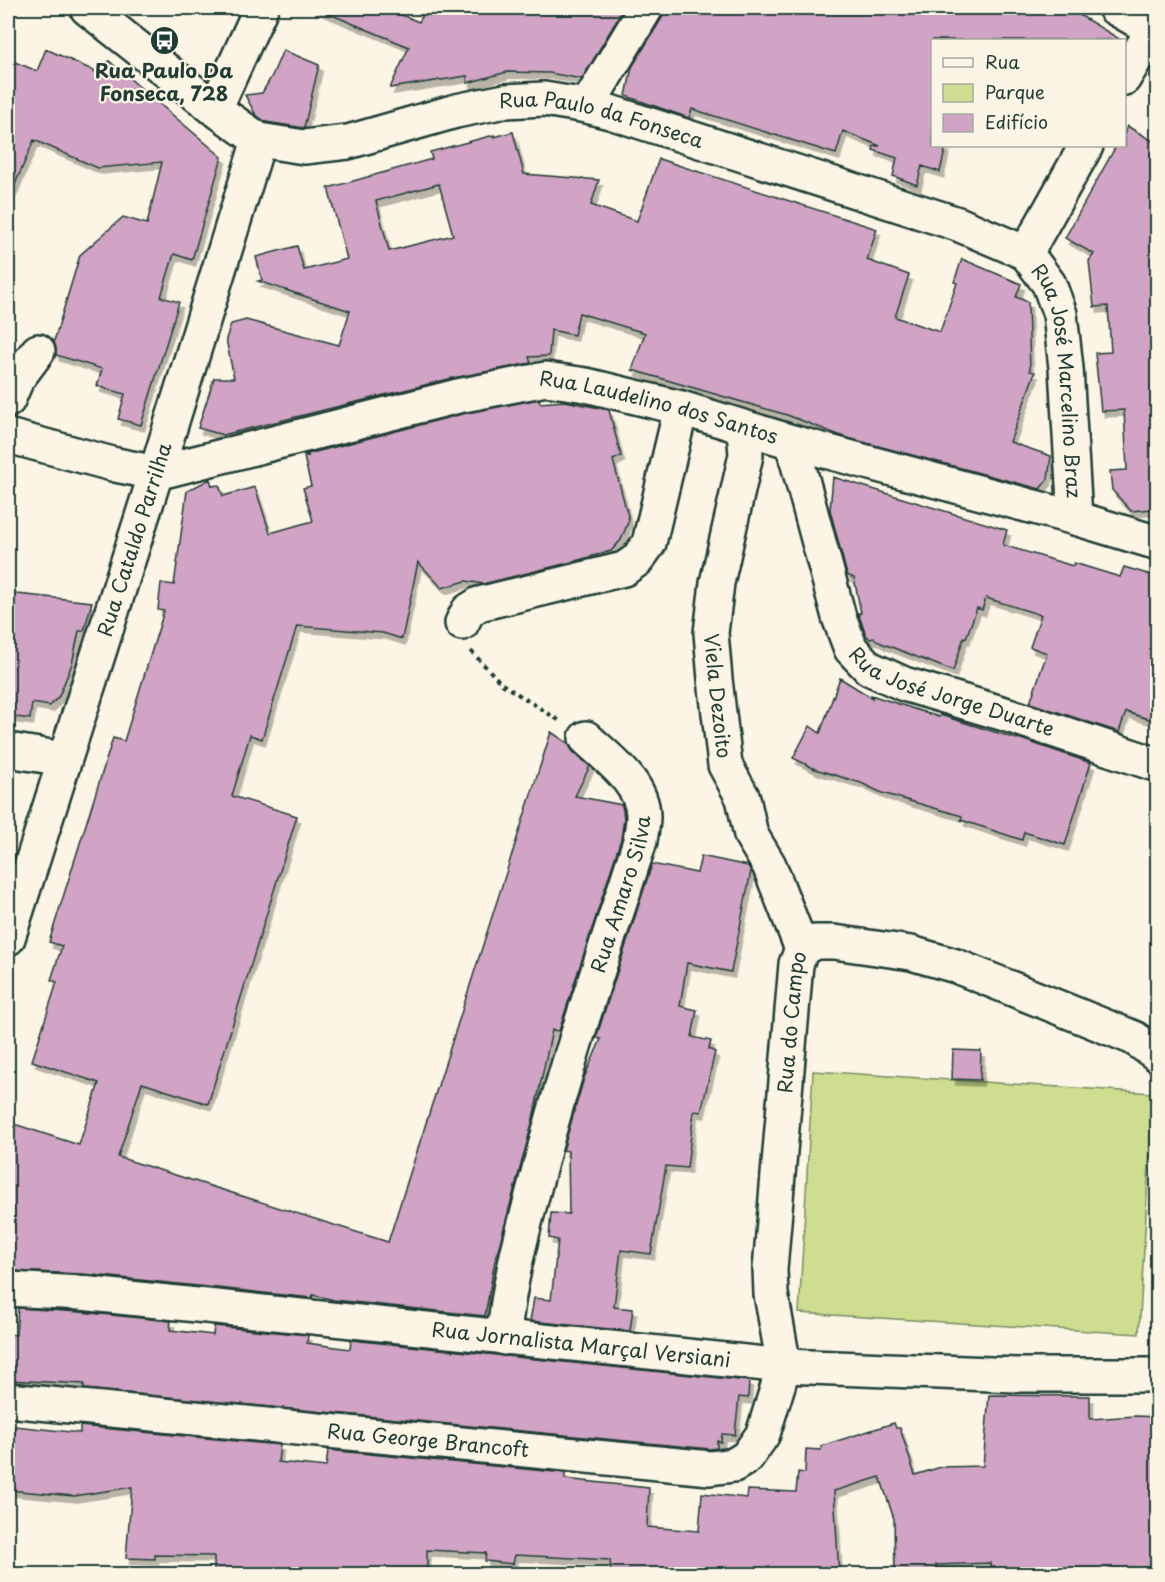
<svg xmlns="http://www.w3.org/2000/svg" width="1165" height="1582" font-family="'Playpen Sans',sans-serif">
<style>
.green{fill:#cedd90;stroke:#768d62;stroke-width:1.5}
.building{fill:#d1a3c4;stroke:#1f3d34;stroke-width:1.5;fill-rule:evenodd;filter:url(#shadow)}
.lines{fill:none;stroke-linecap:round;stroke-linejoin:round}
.minor-casing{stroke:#1f3d34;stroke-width:38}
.path{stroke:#1f3d34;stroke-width:4;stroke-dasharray:4.5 4.5;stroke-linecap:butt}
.minor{stroke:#fcf5e5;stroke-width:33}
.labels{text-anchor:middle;stroke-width:4.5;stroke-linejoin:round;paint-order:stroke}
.poi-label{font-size:20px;font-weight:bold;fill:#1f3d34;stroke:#fcf5e5}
.street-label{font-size:20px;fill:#1f3d34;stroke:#fcf5e5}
</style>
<defs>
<filter id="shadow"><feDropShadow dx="3.5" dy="6" stdDeviation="0" flood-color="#0004"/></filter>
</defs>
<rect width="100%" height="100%" fill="#fcf5e5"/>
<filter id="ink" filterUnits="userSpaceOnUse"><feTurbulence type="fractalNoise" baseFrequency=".0167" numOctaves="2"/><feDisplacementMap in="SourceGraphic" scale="12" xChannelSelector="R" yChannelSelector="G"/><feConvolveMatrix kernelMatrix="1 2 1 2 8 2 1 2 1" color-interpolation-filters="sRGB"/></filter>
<g filter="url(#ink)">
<path class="green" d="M 813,1071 L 1153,1093 L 1139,1334 L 799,1313 Z"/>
<path class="building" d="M 315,8 L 384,8 L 419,22 L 426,8 L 624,8 L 582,79 L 549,73 L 507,72 L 467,83 L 467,76 L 390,88 L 409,47 Z
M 665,8 L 1068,8 L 1121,40 L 933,40 L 933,146 L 946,146 L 940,172 L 922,166 L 917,185 L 893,176 L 897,158 L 873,150 L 874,146 L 880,146 L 843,131 L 836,154 L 692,109 L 689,118 L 626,96 L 632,67 L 662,18 Z
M 46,49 L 103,75 L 109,61 L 222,157 L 192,260 L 174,254 L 161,297 L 179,302 L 141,425 L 118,419 L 125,394 L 97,386 L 102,369 L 56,355 L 54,341 L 80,255 L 123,217 L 147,224 L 162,162 L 98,168 L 34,140 L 8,201 L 8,59 L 37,71 Z
M 283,50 L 319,65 L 304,128 L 266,122 L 256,115 L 245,95 L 262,93 L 272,76 Z
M 1127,126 L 1158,144 L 1158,493 L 1151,493 L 1152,509 L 1131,511 L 1112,490 L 1110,471 L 1127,470 L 1124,410 L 1101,411 L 1095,353 L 1111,352 L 1108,306 L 1094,307 L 1089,261 L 1094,254 L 1065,238 L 1116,146 L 1125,146 L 1125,131 Z
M 513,132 L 524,174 L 599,180 L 591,205 L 637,221 L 659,159 L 877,229 L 867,260 L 909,275 L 895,317 L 940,332 L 957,283 L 954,282 L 962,259 L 1021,284 L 1016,297 L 1028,302 L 1030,371 L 1035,372 L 1010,442 L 1051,456 L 1048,479 L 1040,489 L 844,437 L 787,415 L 632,370 L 645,333 L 579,313 L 574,335 L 551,330 L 549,356 L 529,357 L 531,363 L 453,378 L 223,435 L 198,428 L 214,378 L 234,378 L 226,339 L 231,324 L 246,320 L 339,345 L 350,311 L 258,281 L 262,280 L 256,257 L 297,246 L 304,270 L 347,259 L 328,188 L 432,159 L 430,152 L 494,135 L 494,137 ZM 439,184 L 453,235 L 389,251 L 376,201 Z
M 539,399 L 540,403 L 565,401 L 609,410 L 621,456 L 613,460 L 629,520 L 621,540 L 611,551 L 568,563 L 483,584 L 466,581 L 442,588 L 418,562 L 402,639 L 383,633 L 297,626 L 262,739 L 250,735 L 232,796 L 297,816 L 208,1104 L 142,1083 L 118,1157 L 388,1242 L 551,732 L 568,743 L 573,752 L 590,766 L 575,796 L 622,805 L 624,818 L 621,839 L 559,1031 L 552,1030 L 531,1128 L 495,1261 L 485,1316 L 334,1300 L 313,1295 L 312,1298 L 83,1274 L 8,1271 L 8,1122 L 79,1145 L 99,1083 L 32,1061 L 57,982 L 51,980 L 62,946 L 49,942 L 113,738 L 124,741 L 164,611 L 158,610 L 161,583 L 174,585 L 187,491 L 210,479 L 212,486 L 219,485 L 223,496 L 255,487 L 270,533 L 313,521 L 303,488 L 311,486 L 304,457 L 309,456 L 304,455 L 462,414 Z
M 833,477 L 1007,530 L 1003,545 L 1073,566 L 1074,563 L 1120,577 L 1124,567 L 1158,577 L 1158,722 L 1126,712 L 1119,732 L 1030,703 L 1047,653 L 1030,647 L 1041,615 L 986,598 L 982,610 L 977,608 L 966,638 L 964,637 L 953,671 L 881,643 L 874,638 L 870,639 L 866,635 L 858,613 L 861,613 L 854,578 L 847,575 L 830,510 Z
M 8,593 L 92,602 L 84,631 L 79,631 L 72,664 L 59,696 L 50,706 L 32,703 L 30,719 L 8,716 Z
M 840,678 L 872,698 L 871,695 L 939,717 L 940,715 L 1017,739 L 1018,738 L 1091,763 L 1065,845 L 1024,832 L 1022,840 L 961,820 L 962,816 L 882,793 L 861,783 L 815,769 L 793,758 L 810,726 L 820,733 Z
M 701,856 L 748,866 L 751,871 L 731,972 L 687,963 L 680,1006 L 697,1010 L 692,1037 L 711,1041 L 709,1049 L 715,1052 L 701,1112 L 694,1111 L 687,1168 L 666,1166 L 651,1254 L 621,1250 L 614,1307 L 633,1309 L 630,1331 L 530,1321 L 534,1298 L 551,1300 L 558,1240 L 549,1238 L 551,1213 L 569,1214 L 568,1151 L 563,1150 L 584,1078 L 601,1039 L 596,1038 L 652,864 L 697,873 Z
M 953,1050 L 981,1051 L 980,1080 L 952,1079 Z
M 18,1308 L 80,1312 L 171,1321 L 170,1330 L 213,1335 L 214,1326 L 308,1335 L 307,1343 L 350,1349 L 351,1340 L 749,1381 L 748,1398 L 739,1397 L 735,1435 L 722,1434 L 721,1442 L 717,1441 L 717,1448 L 710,1449 L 84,1389 L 84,1384 L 8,1380 L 8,1334 L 16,1335 Z
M 989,1395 L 1090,1396 L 1090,1419 L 1136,1416 L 1158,1417 L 1158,1575 L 990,1575 L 990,1563 L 936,1565 L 937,1575 L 895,1575 L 894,1519 L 880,1477 L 834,1491 L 839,1575 L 611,1575 L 610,1560 L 515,1555 L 513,1564 L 485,1561 L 486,1553 L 427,1550 L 427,1575 L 214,1575 L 214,1556 L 155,1555 L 155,1559 L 126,1558 L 132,1487 L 74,1496 L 8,1490 L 8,1439 L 12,1440 L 15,1426 L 80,1433 L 80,1426 L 280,1445 L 278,1462 L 326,1467 L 328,1450 L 565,1473 L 565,1479 L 649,1488 L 647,1527 L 699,1531 L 702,1493 L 747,1498 L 748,1490 L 796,1492 L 798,1472 L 805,1473 L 806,1449 L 821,1450 L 821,1446 L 894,1423 L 896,1428 L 900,1428 L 915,1475 L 941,1467 L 983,1466 Z"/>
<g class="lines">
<defs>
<g id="minor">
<path id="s1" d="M 87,8 L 215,109 L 259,140 L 304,147 L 348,142 L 456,111 L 505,101 L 544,99 L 587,106 L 610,112 L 958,224 L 1026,253 L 1086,146"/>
<path d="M 1115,8 L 1152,29"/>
<path d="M 1124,78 L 1158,21"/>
<path d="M 587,106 L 646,8"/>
<path d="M 215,109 L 261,8"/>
<path id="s2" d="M 1026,253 L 1049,284 L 1060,314 L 1066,368 L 1075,518"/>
<path d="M 8,400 L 17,379 L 38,351"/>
<path id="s3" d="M 744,428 L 746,455 L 717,583 L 711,633 L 715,679 L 725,765 L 743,798 L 751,835 L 769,865 L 802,949"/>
<path id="s4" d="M 8,436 L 116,465 L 156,473 L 458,396 L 546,379 L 586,385 L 681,408 L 792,442 L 1075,518 L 1158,543"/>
<path id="s5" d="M 792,442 L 839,617 L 851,649 L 869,668 L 904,684 L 1008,715 L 1158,765"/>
<path d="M 462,623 L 468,611 L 479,604 L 624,569 L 637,560 L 649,543 L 681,408"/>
<path d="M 8,750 L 64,759"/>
<path id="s6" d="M 8,938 L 156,473 L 259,140"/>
<path id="s7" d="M 8,1289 L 81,1293 L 784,1366 L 1017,1375 L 1158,1375"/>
<path id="s8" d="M 504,1338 C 507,1287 524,1226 537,1177 C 566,1063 604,953 640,841 C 641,833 643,825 643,817 C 644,784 608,759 586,738"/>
<path id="s9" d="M 8,1400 L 710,1468 L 734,1465 L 747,1457 L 763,1434 L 784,1366 L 771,1294 L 770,1269 L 796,964 L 802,949 L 815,942 L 834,942 L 911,953 L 956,966 L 1134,1038 L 1158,1055"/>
</g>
</defs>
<use href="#minor" class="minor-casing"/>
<path class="path" d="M 471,651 L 502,684 L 560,721"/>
<use href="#minor" class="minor"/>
</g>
</g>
<defs>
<symbol id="bus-disc" viewBox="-11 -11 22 22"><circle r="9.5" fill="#1f3d34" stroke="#fcf5e5"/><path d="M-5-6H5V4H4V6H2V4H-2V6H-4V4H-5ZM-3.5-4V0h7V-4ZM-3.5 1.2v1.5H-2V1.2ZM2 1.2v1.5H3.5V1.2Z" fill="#fff"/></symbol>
</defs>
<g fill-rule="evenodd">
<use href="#bus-disc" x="148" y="24" width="33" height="33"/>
</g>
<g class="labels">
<g class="poi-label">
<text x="164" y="78">Rua Paulo Da<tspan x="164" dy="23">Fonseca, 728</tspan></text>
</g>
<g class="street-label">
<text dy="7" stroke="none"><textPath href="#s1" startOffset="568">Rua Paulo da Fonseca</textPath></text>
<text dy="7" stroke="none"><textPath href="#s2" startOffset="136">Rua José Marcelino Braz</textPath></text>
<text dy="7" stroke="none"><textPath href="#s4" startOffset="670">Rua Laudelino dos Santos</textPath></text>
<text dy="7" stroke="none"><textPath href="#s6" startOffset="418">Rua Cataldo Parrilha</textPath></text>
<text dy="7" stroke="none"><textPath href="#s5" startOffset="327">Rua José Jorge Duarte</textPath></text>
<text dy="7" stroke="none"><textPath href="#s3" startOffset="272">Viela Dezoito</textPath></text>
<text dy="7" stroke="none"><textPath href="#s8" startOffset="460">Rua Amaro Silva</textPath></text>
<text dy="7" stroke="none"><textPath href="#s9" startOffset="1190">Rua do Campo</textPath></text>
<text dy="7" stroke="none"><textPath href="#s7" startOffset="576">Rua Jornalista Marçal Versiani</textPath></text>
<text dy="7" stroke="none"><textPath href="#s9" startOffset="422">Rua George Brancoft</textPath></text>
</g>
</g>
<rect width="1165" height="1582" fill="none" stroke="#fcf5e5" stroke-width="30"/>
<rect x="15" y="15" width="1135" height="1552" fill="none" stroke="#1f3d34" stroke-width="2" filter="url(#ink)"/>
<rect x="931" y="39" width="195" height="108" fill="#fcf5e5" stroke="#a4ab9e" stroke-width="1.5"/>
<rect x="943" y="58" width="30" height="9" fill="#fcf5e5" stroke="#a4ab9e" stroke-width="1.5"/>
<text x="985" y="69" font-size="18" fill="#1f3d34">Rua</text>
<rect x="943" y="84" width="30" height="18" fill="#cedd90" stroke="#a4ab9e" stroke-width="1.5"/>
<text x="985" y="99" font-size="18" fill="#1f3d34">Parque</text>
<rect x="943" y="114" width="30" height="18" fill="#d1a3c4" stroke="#a4ab9e" stroke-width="1.5"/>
<text x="985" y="129" font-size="18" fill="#1f3d34">Edifício</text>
</svg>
